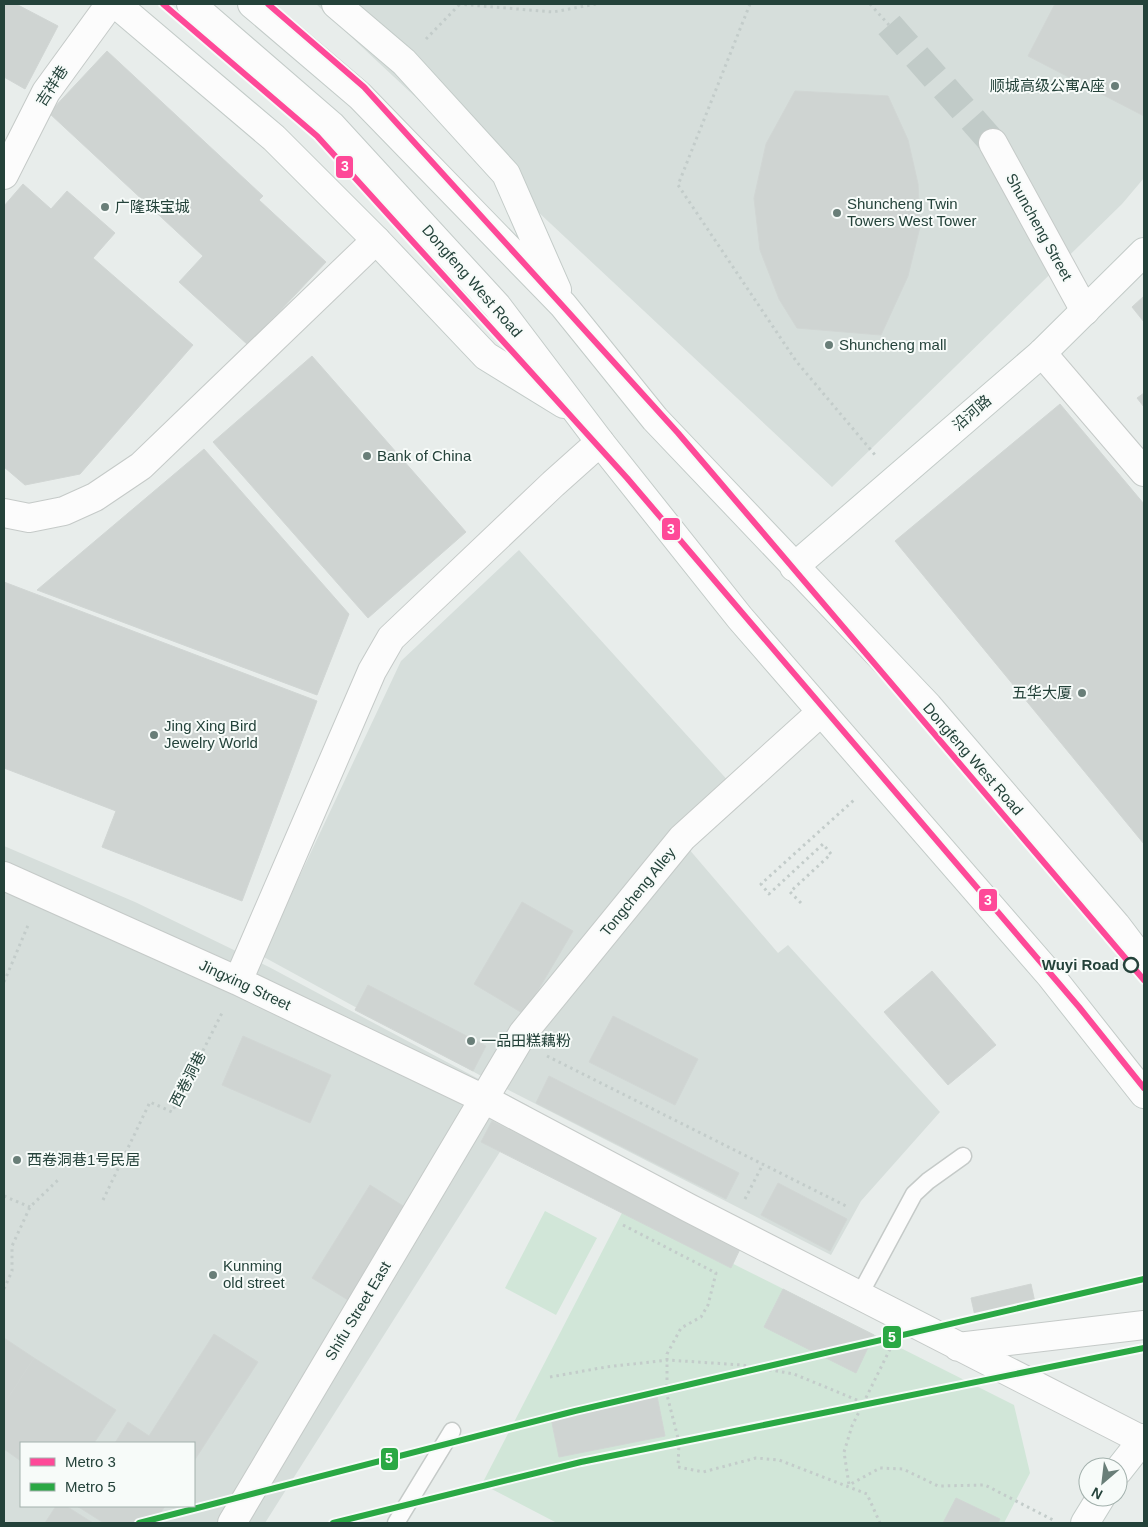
<svg xmlns="http://www.w3.org/2000/svg" width="1148" height="1527" font-family="Helvetica,'Noto Sans SC',sans-serif">
<style>
.built{fill:#d6dedb;fill-rule:evenodd}
.green{fill:#d1e6d8}
.building{fill:#cfd4d2;stroke:#d1d6d4}
.lines{fill:none;stroke-linecap:round;stroke-linejoin:round}
.street-tunnel{stroke:#c1cbc8;stroke-width:28;stroke-dasharray:28 14;stroke-linecap:butt}
.lane-casing{stroke:#c5cac8;stroke-width:19}
.street-casing{stroke:#c5cac8;stroke-width:30}
.secondary-casing{stroke:#c3cbc8;stroke-width:30}
.path{stroke:#c3ccca;stroke-width:3;stroke-dasharray:2.5 4;stroke-linecap:butt}
.lane{stroke:#fcfcfc;stroke-width:16}
.street{stroke:#fcfcfc;stroke-width:28}
.secondary{stroke:#fcfcfc;stroke-width:28}
.metro-1-casing{stroke:#f7fbf9;stroke-width:10}
.metro-2-casing{stroke:#f7fbf9;stroke-width:10}
.metro-1{stroke:#fe4998;stroke-width:6}
.metro-2{stroke:#2aa844;stroke-width:6}
.poi-dot{fill:#697e78;stroke:#f7fbf9;stroke-width:2}
.stop-dot{fill:#f7fbf9;stroke:#24423a;stroke-width:2.5}
.labels{text-anchor:middle;stroke-width:4;stroke-linejoin:round;paint-order:stroke}
.street-label{font-size:15px;fill:#24423a;stroke:#f7fbf9}
.poi-label{font-size:15px;fill:#24423a;stroke:#f7fbf9;text-anchor:start}
.stop-label{font-size:15px;font-weight:bold;fill:#24423a;stroke:#f7fbf9;text-anchor:end}
.line-badge{stroke:#f7fbf9;stroke-width:2}
.badge-label{font-size:14px;text-anchor:middle;font-weight:bold;fill:#fff}
</style>
<rect width="100%" height="100%" fill="#e8edeb"/>
<path class="built" d="M 316,4 L 1144,4 L 1144,178 L 1122,204 L 832,487 Z
M 519,550 L 741,795 L 688,848 L 778,953 L 788,945 L 940,1112 L 861,1201 L 831,1255 L 485,1078 L 262,956 L 401,661 Z
M 4,846 L 135,902 L 269,967 L 529,1106 L 265,1523 L 4,1523 ZM 21,1443 L 194,1443 L 194,1506 L 21,1506 Z"/>
<path class="green" d="M 624,1209 L 1014,1405 L 1030,1473 L 1004,1523 L 557,1523 L 482,1484 Z
M 545,1211 L 597,1238 L 556,1315 L 505,1288 Z"/>
<path class="building" d="M 4,4 L 16,4 L 58,26 L 25,89 L 4,77 Z
M 1055,4 L 1144,4 L 1144,116 L 1028,56 Z
M 107,51 L 263,196 L 259,200 L 326,262 L 248,345 L 179,282 L 203,256 L 49,113 Z
M 795,91 L 888,96 L 908,140 L 918,184 L 920,227 L 908,276 L 881,335 L 797,328 L 779,299 L 760,250 L 754,198 L 766,144 Z
M 23,184 L 51,209 L 67,191 L 115,233 L 93,258 L 193,345 L 80,474 L 25,485 L 4,467 L 4,206 Z
M 1144,296 L 1144,322 L 1132,307 Z
M 312,356 L 466,532 L 368,618 L 213,442 Z
M 1144,393 L 1144,407 L 1137,398 Z
M 1060,404 L 1144,504 L 1144,844 L 895,541 Z
M 204,449 L 349,614 L 317,695 L 37,590 Z
M 4,582 L 317,701 L 242,901 L 102,847 L 116,811 L 4,768 Z
M 522,902 L 573,931 L 524,1014 L 474,984 Z
M 932,971 L 996,1045 L 948,1085 L 884,1012 Z
M 368,985 L 486,1046 L 473,1071 L 355,1010 Z
M 613,1016 L 698,1059 L 675,1105 L 589,1062 Z
M 243,1036 L 331,1075 L 310,1123 L 222,1085 Z
M 549,1076 L 739,1173 L 726,1199 L 536,1103 Z
M 492,1121 L 741,1247 L 731,1268 L 481,1142 Z
M 778,1183 L 847,1219 L 830,1251 L 761,1215 Z
M 370,1185 L 411,1211 L 353,1303 L 312,1278 Z
M 1031,1284 L 1036,1307 L 1018,1312 L 1017,1306 L 975,1316 L 971,1298 Z
M 783,1289 L 874,1335 L 856,1373 L 764,1327 Z
M 214,1334 L 258,1362 L 194,1461 L 194,1443 L 115,1443 L 128,1422 L 149,1436 Z
M 4,1338 L 34,1358 L 4,1404 Z
M 34,1358 L 116,1410 L 94,1443 L 21,1443 L 21,1461 L 4,1449 L 4,1404 Z
M 657,1396 L 665,1436 L 559,1457 L 551,1418 Z
M 956,1498 L 1000,1519 L 998,1523 L 943,1523 Z
M 56,1506 L 66,1506 L 93,1523 L 45,1523 Z
M 77,1506 L 165,1506 L 154,1523 L 104,1523 Z"/>
<g class="lines">
<path class="street-tunnel" d="M 889,25 L 993,143"/>
<defs>
<path id="lane" d="M 859,1296 L 914,1194 L 928,1181 L 963,1156
M 396,1523 L 452,1431"/>
<path id="street" d="M 993,143 L 1085,311
M 4,175 L 46,92 L 110,4
M 1042,353 L 1144,472
M 4,513 L 29,518 L 64,511 L 95,497 L 141,466 L 376,240
M 4,876 L 238,981 L 484,1099 L 689,1208 L 1142,1440
M 238,981 L 372,671 L 391,638 L 553,484 L 600,442
M 958,1347 L 1144,1325
M 232,1523 L 523,1033 L 682,838 L 821,712"/>
<path id="secondary" d="M 116,4 L 274,138 L 376,240 L 486,356 L 564,404
M 191,4 L 331,125 L 497,306 L 600,442 L 740,618 L 1050,975 L 1144,1094
M 252,4 L 360,96 L 563,305 L 655,419 L 928,706 L 1116,925 L 1144,962
M 336,4 L 404,62 L 506,174 L 557,290
M 794,567 L 1042,353 L 1144,252
M 1118,1471 L 1144,1438
M 1085,1523 L 1101,1497"/>
</defs>
<use href="#lane" class="lane-casing"/>
<use href="#street" class="street-casing"/>
<use href="#secondary" class="secondary-casing"/>
<path class="path" d="M 458,4 L 553,12 L 596,4
M 750,4 L 678,185 L 796,361 L 875,455
M 870,4 L 889,25
M 426,39 L 459,5
M 801,903 L 790,892 L 831,854 L 823,844 L 769,894 L 761,884 L 854,800
M 4,982 L 29,923
M 547,1056 L 846,1206
M 4,1196 L 30,1207
M 745,1199 L 763,1164
M 103,1200 L 150,1102 L 172,1112 L 223,1011
M 623,1225 L 716,1273 L 708,1305 L 701,1317 L 681,1328 L 667,1354 L 667,1395 L 679,1442 L 678,1467 L 703,1472 L 756,1458 L 779,1460 L 867,1494 L 880,1523
M 4,1289 L 12,1271 L 12,1246 L 30,1207 L 60,1178
M 890,1349 L 852,1426 L 844,1452 L 849,1485 L 880,1468 L 903,1469 L 938,1486 L 985,1485 L 1053,1520
M 550,1377 L 606,1367 L 668,1360 L 742,1365 L 794,1374 L 864,1403"/>
<use href="#lane" class="lane"/>
<use href="#street" class="street"/>
<use href="#secondary" class="secondary"/>
<defs>
<path id="metro-1" d="M 163,4 L 317,136 L 627,478 L 1079,1007 L 1144,1088
M 268,4 L 364,87 L 678,433 L 1144,980"/>
<path id="metro-2" d="M 139,1523 L 575,1411 L 1144,1279
M 333,1523 L 581,1462 L 1144,1348"/>
</defs>
<use href="#metro-1" class="metro-1-casing"/>
<use href="#metro-2" class="metro-2-casing"/>
<use href="#metro-1" class="metro-1"/>
<use href="#metro-2" class="metro-2"/>
</g>
<g class="poi-dot">
<circle cx="1115" cy="86" r="5"/>
<circle cx="105" cy="207" r="5"/>
<circle cx="837" cy="213" r="5"/>
<circle cx="829" cy="345" r="5"/>
<circle cx="367" cy="456" r="5"/>
<circle cx="1082" cy="693" r="5"/>
<circle cx="154" cy="735" r="5"/>
<circle cx="471" cy="1041" r="5"/>
<circle cx="17" cy="1160" r="5"/>
<circle cx="213" cy="1275" r="5"/>
</g>
<circle class="stop-dot" cx="1131" cy="965" r="7"/>
<g class="labels">
<g class="street-label">
<text transform="translate(52 86) rotate(-57)" y="5">吉祥巷</text>
<text transform="translate(1039 227) rotate(61)" y="5">Shuncheng Street</text>
<text transform="translate(472 281) rotate(49)" y="5">Dongfeng West Road</text>
<text transform="translate(972 413) rotate(-41)" y="5">沿河路</text>
<text transform="translate(973 759) rotate(49)" y="5">Dongfeng West Road</text>
<text transform="translate(638 892) rotate(-51)" y="5">Tongcheng Alley</text>
<text transform="translate(245 985) rotate(25)" y="5">Jingxing Street</text>
<text transform="translate(188 1079) rotate(-63)" y="5">西卷洞巷</text>
<text transform="translate(358 1311) rotate(-59)" y="5">Shifu Street East</text>
</g>
<g class="poi-label">
<text x="1105" y="91" text-anchor="end">顺城高级公寓A座</text>
<text x="847" y="209">Shuncheng Twin<tspan x="847" dy="17">Towers West Tower</tspan></text>
<text x="115" y="212">广隆珠宝城</text>
<text x="839" y="350">Shuncheng mall</text>
<text x="377" y="461">Bank of China</text>
<text x="1072" y="698" text-anchor="end">五华大厦</text>
<text x="164" y="731">Jing Xing Bird<tspan x="164" dy="17">Jewelry World</tspan></text>
<text x="481" y="1046">一品田糕藕粉</text>
<text x="27" y="1165">西卷洞巷1号民居</text>
<text x="223" y="1271">Kunming<tspan x="223" dy="17">old street</tspan></text>
</g>
<g class="stop-label">
<text x="1119" y="970">Wuyi Road</text>
</g>
</g>
<g class="line-badge">
<rect x="335" y="155" width="19" height="24" rx="5" fill="#fe4998"/>
<rect x="661" y="517" width="20" height="24" rx="5" fill="#fe4998"/>
<rect x="978" y="888" width="20" height="24" rx="5" fill="#fe4998"/>
<rect x="882" y="1325" width="20" height="24" rx="5" fill="#2aa844"/>
<rect x="380" y="1447" width="19" height="24" rx="5" fill="#2aa844"/>
</g>
<g class="badge-label">
<text x="345" y="171">3</text>
<text x="671" y="534">3</text>
<text x="988" y="905">3</text>
<text x="892" y="1342">5</text>
<text x="389" y="1463">5</text>
</g>
<rect width="1148" height="1527" fill="none" stroke="#24423a" stroke-width="10"/>
<rect x="20" y="1442" width="175" height="65" fill="#f7fbf9" stroke="#a3b1ad"/>
<rect x="30" y="1458" width="25" height="8" fill="#fe4998" stroke="#a3b1ad"/>
<text x="65" y="1467" font-size="15" fill="#24423a">Metro 3</text>
<rect x="30" y="1483" width="25" height="8" fill="#2aa844" stroke="#a3b1ad"/>
<text x="65" y="1492" font-size="15" fill="#24423a">Metro 5</text>
<g transform="translate(1103 1482) rotate(208)"><circle r="24" fill="#f7fbf9" stroke="#a3b1ad"/>
<path d="M0-4L9 19L0 12L-9 19Z" fill="#697e78"/>
<text y="-8" font-size="14" font-weight="bold" text-anchor="middle" fill="#24423a">N</text>
</g>
</svg>
